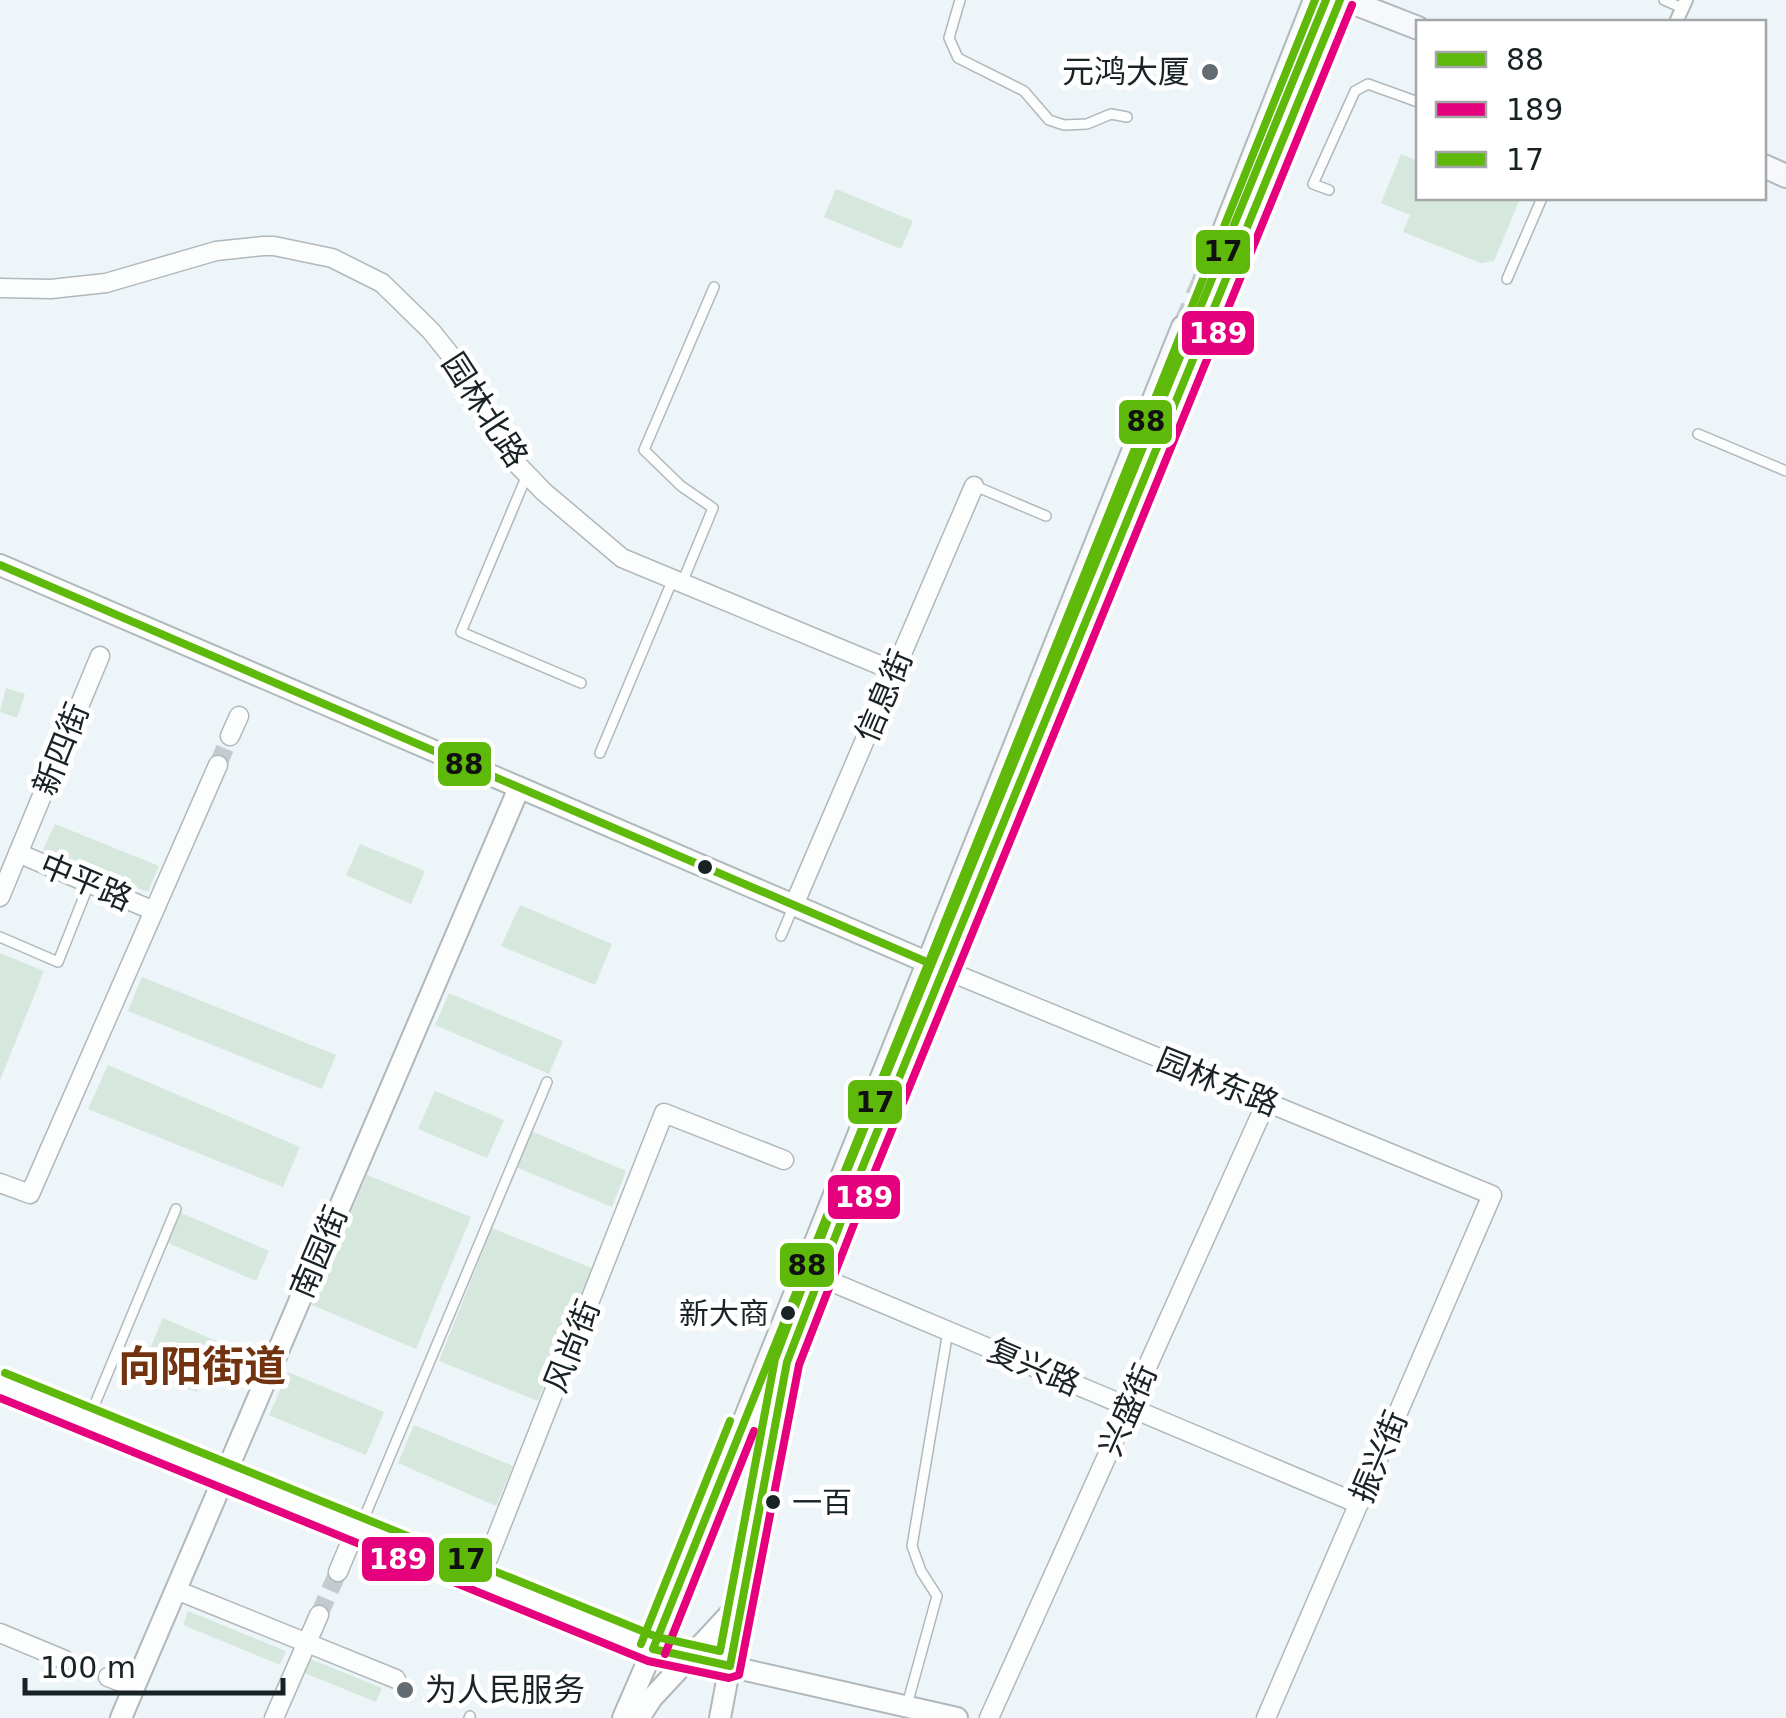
<svg xmlns="http://www.w3.org/2000/svg" width="1786" height="1718" font-family="'DejaVu Sans','Noto Sans SC',sans-serif">
<style>
.green{fill:#d6e7dd}
.lines{fill:none;stroke-linecap:round;stroke-linejoin:round}
.minor-tunnel{stroke:#c3cbce;stroke-width:18;stroke-dasharray:18 9;stroke-linecap:butt}
.secondary-tunnel{stroke:#c3cbce;stroke-width:22;stroke-dasharray:22 11;stroke-linecap:butt}
.service-casing{stroke:#b0b8bb;stroke-width:12}
.pedestrian-casing{stroke:#b0b8bb;stroke-width:16}
.minor-casing{stroke:#b0b8bb;stroke-width:21}
.tertiary-casing{stroke:#b0b8bb;stroke-width:24}
.secondary-casing{stroke:#b0b8bb;stroke-width:26}
.service{stroke:#fcfefe;stroke-width:9}
.pedestrian{stroke:#fcfefe;stroke-width:12}
.minor{stroke:#fcfefe;stroke-width:18}
.tertiary{stroke:#fcfefe;stroke-width:20}
.secondary{stroke:#f6f8fb;stroke-width:22}
.bus-1-casing{stroke:#fff;stroke-width:15}
.bus-2-casing{stroke:#fff;stroke-width:15}
.bus-3-casing{stroke:#fff;stroke-width:15}
.bus-1{stroke:#5eb90a;stroke-width:8}
.bus-2{stroke:#e5007d;stroke-width:8}
.bus-3{stroke:#5eb90a;stroke-width:8}
.poi-dot{fill:#636c70;stroke:#fff;stroke-width:4}
.bus-dot{fill:#192326;stroke:#fff;stroke-width:4}
.labels{text-anchor:middle;stroke-width:10;stroke-linejoin:round;paint-order:stroke}
.bus-label{font-size:30px;fill:#192326;stroke:#fff;text-anchor:end}
.poi-label{font-size:32px;fill:#192326;stroke:#fff;text-anchor:end}
.street-label{font-size:32px;fill:#192326;stroke:#fff}
.district-label{font-size:42px;font-weight:bold;fill:#723311;stroke:#fff}
.line-badge{stroke:#fff;stroke-width:4}
.badge-label{font-size:28px;text-anchor:middle;font-weight:bold;fill:#fff}
.pale-badge-label{font-size:28px;text-anchor:middle;font-weight:bold;fill:#111}
</style>
<rect width="100%" height="100%" fill="#edf5f8"/>
<path class="green" d="M 1401,154 L 1418,161 L 1418,198 L 1511,198 L 1519,201 L 1494,261 L 1481,263 L 1403,232 L 1410,215 L 1381,203 Z
M 836,189 L 913,221 L 901,249 L 824,217 Z
M 6,688 L 25,694 L 17,718 L 0,712 Z
M 55,824 L 159,866 L 148,892 L 43,850 Z
M 360,844 L 425,871 L 411,904 L 346,875 Z
M 520,905 L 612,944 L 595,985 L 501,946 Z
M 0,953 L 44,971 L 0,1080 Z
M 142,977 L 336,1055 L 322,1089 L 128,1011 Z
M 449,993 L 563,1041 L 549,1074 L 435,1025 Z
M 108,1065 L 300,1147 L 283,1187 L 88,1109 Z
M 435,1091 L 504,1120 L 487,1158 L 418,1129 Z
M 531,1131 L 626,1171 L 612,1207 L 516,1167 Z
M 367,1175 L 471,1217 L 416,1349 L 312,1305 Z
M 179,1212 L 269,1251 L 256,1281 L 166,1242 Z
M 492,1228 L 592,1268 L 538,1401 L 439,1361 Z
M 163,1318 L 219,1342 L 197,1392 L 141,1369 Z
M 288,1372 L 384,1412 L 366,1455 L 269,1415 Z
M 414,1425 L 513,1466 L 496,1506 L 398,1463 Z
M 188,1611 L 286,1651 L 280,1665 L 183,1625 Z
M 308,1658 L 382,1688 L 376,1702 L 302,1672 Z"/>
<g class="lines">
<path class="minor-tunnel" d="M 218,765 L 230,736
M 319,1615 L 338,1572"/>
<path class="secondary-tunnel" d="M 1183,327 L 1220,241
M 1204,334 L 1239,249"/>
<defs>
<path id="service" d="M 960,0 L 949,38 L 958,58 L 1024,91 L 1049,120 L 1064,125 L 1087,124 L 1111,114 L 1127,117
M 1664,0 L 1682,8
M 1329,190 L 1313,184 L 1355,91 L 1368,84 L 1418,102
M 1507,279 L 1542,198
M 1698,434 L 1786,471
M 527,475 L 461,632 L 581,683
M 975,486 L 1046,516
M 682,583 L 713,508 L 681,486 L 644,450 L 714,287
M 600,753 L 673,579
M 781,936 L 794,905
M 0,937 L 58,962 L 89,884
M 89,1418 L 176,1209
M 359,1530 L 547,1082
M 907,1705 L 937,1596 L 921,1571 L 912,1546 L 948,1331
M 469,1718 L 470,1716"/>
<path id="pedestrian" d="M 1676,22 L 1686,0"/>
<path id="minor" d="M 0,288 L 51,289 L 106,283 L 216,251 L 263,246 L 274,246 L 332,258 L 382,283 L 431,331 L 468,377 L 514,461 L 544,492 L 622,558 L 894,671
M 230,736 L 239,716
M 18,853 L 154,911
M 0,897 L 100,656
M 794,905 L 974,486
M 943,969 L 1492,1195 L 1266,1718
M 0,1183 L 30,1194 L 218,765
M 820,1277 L 1359,1504
M 338,1572 L 356,1529
M 480,1579 L 664,1113 L 784,1160
M 186,1594 L 396,1679
M 0,1633 L 65,1660
M 108,1677 L 134,1687
M 274,1718 L 319,1615
M 989,1718 L 1266,1103"/>
<path id="tertiary" d="M 0,565 L 929,963
M 0,1385 L 653,1649 L 957,1718
M 121,1718 L 519,788
M 623,1718 L 653,1649
M 639,1718 L 652,1698 L 740,1603
M 720,1718 L 787,1362"/>
<path id="secondary" d="M 1346,0 L 1418,28
M 1764,166 L 1786,176
M 1220,241 L 1315,0
M 1239,249 L 1340,0
M 951,951 L 1204,334
M 787,1362 L 850,1198
M 653,1649 L 1183,327"/>
</defs>
<use href="#service" class="service-casing"/>
<use href="#pedestrian" class="pedestrian-casing"/>
<use href="#minor" class="minor-casing"/>
<use href="#tertiary" class="tertiary-casing"/>
<use href="#secondary" class="secondary-casing"/>
<use href="#service" class="service"/>
<use href="#pedestrian" class="pedestrian"/>
<use href="#minor" class="minor"/>
<use href="#tertiary" class="tertiary"/>
<use href="#secondary" class="secondary"/>
<defs>
<path id="bus-1" d="M 1315,0 L 653,1649 L 730,1666 L 787,1362 L 854,1188 L 1340,0
M 0,565 L 929,963"/>
<path id="bus-2" d="M 0,1398 L 648,1661 L 729,1678 L 739,1675 L 799,1365 L 866,1193 L 1352,5
M 665,1654 L 754,1431"/>
<path id="bus-3" d="M 5,1373 L 657,1637 L 720,1651 L 775,1359 L 842,1183 L 1326,0
M 641,1644 L 730,1421"/>
</defs>
<use href="#bus-1" class="bus-1-casing"/>
<use href="#bus-2" class="bus-2-casing"/>
<use href="#bus-3" class="bus-3-casing"/>
<use href="#bus-1" class="bus-1"/>
<use href="#bus-2" class="bus-2"/>
<use href="#bus-3" class="bus-3"/>
</g>
<g class="poi-dot">
<circle cx="1210" cy="72" r="10"/>
<circle cx="405" cy="1690" r="10"/>
</g>
<g class="bus-dot">
<circle cx="705" cy="867" r="9"/>
<circle cx="788" cy="1313" r="9"/>
<circle cx="773" cy="1502" r="9"/>
</g>
<g class="labels">
<g class="bus-label">
<text x="769" y="1324">新大商</text>
<text x="792" y="1513" text-anchor="start">一百</text>
</g>
<g class="poi-label">
<text x="1190" y="83">元鸿大厦</text>
<text x="425" y="1701" text-anchor="start">为人民服务</text>
</g>
<g class="street-label">
<text transform="translate(485 410) rotate(57)" y="11">园林北路</text>
<text transform="translate(884 696) rotate(-67)" y="11">信息街</text>
<text transform="translate(61 749) rotate(-68)" y="11">新四街</text>
<text transform="translate(86 882) rotate(23)" y="11">中平路</text>
<text transform="translate(1218 1082) rotate(22)" y="11">园林东路</text>
<text transform="translate(319 1252) rotate(-67)" y="11">南园街</text>
<text transform="translate(572 1346) rotate(-68)" y="11">风尚街</text>
<text transform="translate(1034 1367) rotate(23)" y="11">复兴路</text>
<text transform="translate(1128 1410) rotate(-66)" y="11">兴盛街</text>
<text transform="translate(1379 1457) rotate(-67)" y="11">振兴街</text>
</g>
<g class="district-label">
<text x="202" y="1381">向阳街道</text>
</g>
</g>
<g class="line-badge">
<rect x="1194" y="228" width="58" height="48" rx="10" fill="#5eb90a"/>
<rect x="1180" y="309" width="76" height="48" rx="10" fill="#e5007d"/>
<rect x="1117" y="398" width="57" height="48" rx="10" fill="#5eb90a"/>
<rect x="436" y="740" width="57" height="48" rx="10" fill="#5eb90a"/>
<rect x="846" y="1078" width="58" height="48" rx="10" fill="#5eb90a"/>
<rect x="826" y="1173" width="76" height="48" rx="10" fill="#e5007d"/>
<rect x="778" y="1241" width="58" height="48" rx="10" fill="#5eb90a"/>
<rect x="360" y="1535" width="76" height="48" rx="10" fill="#e5007d"/>
<rect x="437" y="1536" width="57" height="48" rx="10" fill="#5eb90a"/>
</g>
<g class="badge-label">
<text x="1218" y="343">189</text>
<text x="864" y="1207">189</text>
<text x="398" y="1569">189</text>
</g>
<g class="pale-badge-label">
<text x="1223" y="261">17</text>
<text x="1146" y="431">88</text>
<text x="464" y="774">88</text>
<text x="875" y="1112">17</text>
<text x="807" y="1275">88</text>
<text x="466" y="1569">17</text>
</g>
<rect x="1416" y="20" width="350" height="180" fill="#ffffff" stroke="#a3a7a8" stroke-width="2.5"/>
<rect x="1436" y="52" width="50" height="15" fill="#5eb90a" stroke="#a3a7a8" stroke-width="2.5"/>
<text x="1506" y="70" font-size="30" fill="#192326">88</text>
<rect x="1436" y="102" width="50" height="15" fill="#e5007d" stroke="#a3a7a8" stroke-width="2.5"/>
<text x="1506" y="120" font-size="30" fill="#192326">189</text>
<rect x="1436" y="152" width="50" height="15" fill="#5eb90a" stroke="#a3a7a8" stroke-width="2.5"/>
<text x="1506" y="170" font-size="30" fill="#192326">17</text>
<path d="M25 1678v15h258v-15" fill="none" stroke="#192326" stroke-width="5"/>
<text x="40" y="1678" font-size="30" fill="#192326" stroke="#ffffff" stroke-width="8" paint-order="stroke">100 m</text>
</svg>
